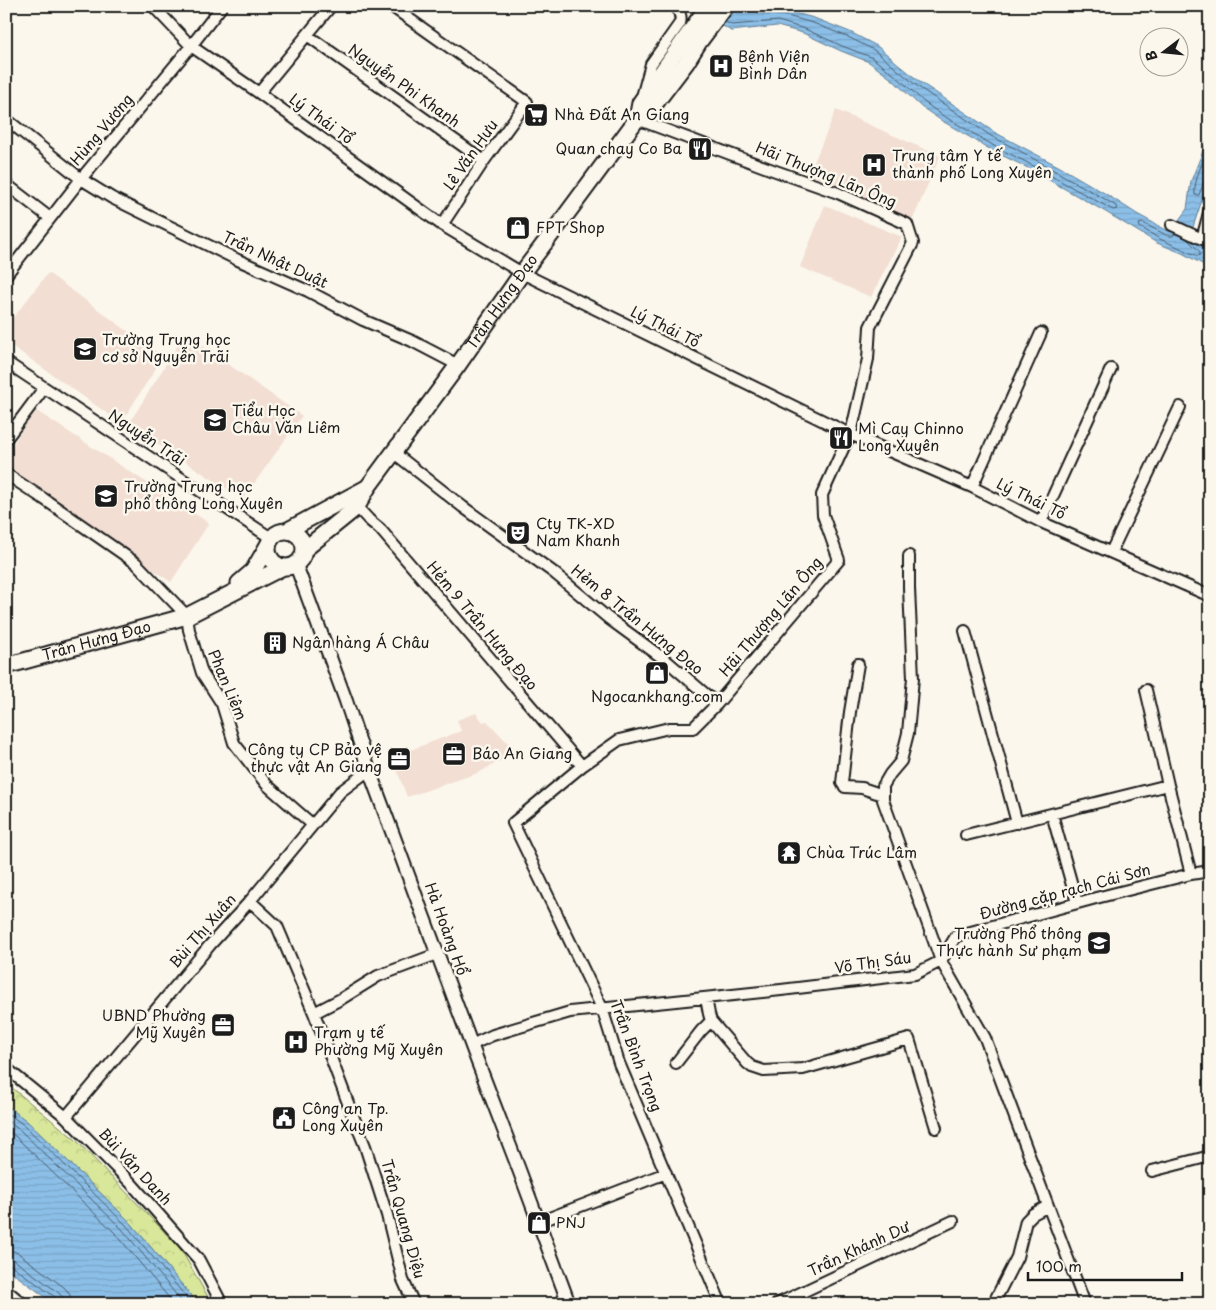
<svg xmlns="http://www.w3.org/2000/svg" width="1216" height="1310" font-family="'Playpen Sans',sans-serif">
<style>
.built{fill:#f2ded3}
.park{fill:url(#park-crowns);stroke:#7a825b}
.water{fill:url(#water-rules);stroke:#5f7e96}
.lines{fill:none;stroke-linecap:round;stroke-linejoin:round}
.shore{stroke:#495d6e;stroke-width:1}
.minor-casing{stroke:#1c1c1c;stroke-width:14}
.major-casing{stroke:#1c1c1c;stroke-width:16}
.highway-casing{stroke:#1c1c1c;stroke-width:19}
.minor{stroke:#fbf7ec;stroke-width:10}
.major{stroke:#fbf7ec;stroke-width:12}
.highway{stroke:#fbf7ec;stroke-width:15}
.labels{text-anchor:middle;stroke-width:5;stroke-linejoin:round;paint-order:stroke}
.poi-label{font-size:15px;fill:#1c1c1c;stroke:#fbf7ec;text-anchor:start}
.street-label{font-size:15px;fill:#1c1c1c;stroke:#fbf7ec}
</style>
<defs>
<pattern id="park-crowns" width="20" height="18" patternUnits="userSpaceOnUse" patternTransform="scale(1.25)"><rect width="20" height="18" fill="#d8e79a"/><path d="M2 6a3 3 0 1 1 6 0M12 15a3 3 0 1 1 6 0" fill="none" stroke="#b9c684"/></pattern>
<pattern id="water-rules" width="6" height="5" patternUnits="userSpaceOnUse" patternTransform="scale(1.25)"><rect width="6" height="5" fill="#8cbfe8"/><path d="M0 2.5h6" fill="none" stroke="#78a4c6"/></pattern>
</defs>
<rect width="100%" height="100%" fill="#fbf7ec"/>
<filter id="ink" filterUnits="userSpaceOnUse"><feTurbulence type="fractalNoise" baseFrequency=".02" numOctaves="2"/><feDisplacementMap in="SourceGraphic" scale="10" xChannelSelector="R" yChannelSelector="G"/><feConvolveMatrix kernelMatrix="1 2 1 2 8 2 1 2 1" color-interpolation-filters="sRGB"/></filter>
<g filter="url(#ink)">
<path class="built" d="M 836,110 L 940,156 L 913,219 L 809,174 Z
M 825,205 L 902,237 L 871,297 L 800,267 Z
M 48,273 L 163,357 L 121,423 L 6,342 L 6,327 Z
M 185,334 L 302,416 L 243,499 L 128,425 Z
M 35,410 L 209,523 L 171,582 L 6,470 L 6,455 Z
M 476,713 L 483,722 L 487,721 L 510,745 L 505,750 L 507,757 L 478,773 L 407,797 L 392,757 L 461,731 L 457,720 Z"/>
<path class="park" d="M 6,1083 L 76,1140 L 180,1248 L 212,1304 L 198,1304 L 130,1222 L 28,1122 L 6,1105 Z"/>
<path class="water" d="M 691,6 L 742,6 L 788,11 L 814,18 L 850,32 L 877,46 L 920,82 L 994,132 L 1060,167 L 1106,194 L 1137,214 L 1170,232 L 1187,209 L 1191,181 L 1210,133 L 1210,176 L 1190,236 L 1210,253 L 1210,271 L 1206,266 L 1182,253 L 1157,243 L 1104,211 L 1024,166 L 993,151 L 939,119 L 920,106 L 893,80 L 869,62 L 841,51 L 803,33 L 777,26 L 731,31 Z
M 6,1105 L 28,1122 L 130,1222 L 198,1304 L 55,1304 L 6,1268 Z"/>
<g class="lines">
<path class="shore" d="M 725,22 L 732,25 L 778,21 L 805,29 L 842,46 L 871,57 L 896,76 L 924,102 L 942,115 L 996,147 L 1026,162 L 1113,210 L 1117,209 L 1116,206 L 1103,198 L 1020,151 L 991,136 L 917,86 L 874,50 L 848,37 L 813,23 L 787,16 L 759,13 L 756,11 L 755,6
M 1210,145 C 1204,159 1193,181 1195,195 L 1199,195 L 1204,182 L 1210,180
M 1175,233 L 1173,236 L 1168,236 L 1143,223 L 1139,224 L 1140,227 L 1160,239 L 1198,256 L 1200,255 L 1200,252 L 1186,238
M 6,1112 L 25,1126 L 126,1225 L 192,1304
M 6,1120 L 21,1131 L 122,1229 L 184,1304
M 6,1129 L 16,1137 L 116,1234 L 174,1304
M 6,1250 L 13,1251 L 18,1253 L 65,1288 L 70,1295 L 71,1304
M 6,1258 L 14,1260 L 59,1293 L 63,1298 L 64,1304
M 6,1264 L 11,1265 L 55,1297 L 57,1300 L 57,1304"/>
<defs>
<path id="minor" d="M 153,6 L 191,46 L 259,93 L 442,225 L 522,273 L 850,434 L 972,487 L 1041,522 L 1210,596
M 391,6 L 527,102 L 484,161 L 442,225
M 307,35 L 484,161
M 259,93 L 331,6
M 643,93 L 651,64 L 680,23 C 682,16 679,12 676,6
M 6,119 L 81,179 L 112,198 L 238,260 L 308,291 L 363,320 L 412,341 L 458,365
M 637,119 L 770,169 L 838,193 L 907,224 L 913,243 L 870,327 L 868,359 L 852,429 L 822,495 L 823,515 L 839,560 L 717,704 L 693,728 L 669,728 L 619,740 L 582,766 L 513,823 L 602,1008 L 619,1063 L 721,1304
M 6,184 L 50,218
M 1172,225 L 1202,239 L 1210,209
M 6,275 L 81,179 L 191,46 L 222,6
M 6,362 L 271,538
M 6,439 L 44,388
M 393,452 L 463,507 L 553,572 L 608,618 L 668,662 L 717,704
M 6,474 L 44,499 L 136,563 L 187,616 L 189,630 L 202,673 L 222,704 L 234,743 L 267,785 L 313,825
M 972,487 L 1041,333
M 357,507 L 369,520 L 380,529 L 582,766
M 1041,522 L 1111,369
M 1111,552 L 1180,407
M 909,556 L 909,588 L 913,678 L 908,733 L 901,761 L 890,774 L 883,786 L 883,800 L 941,961 L 985,1038 L 1085,1304
M 965,631 L 1017,823
M 858,664 L 850,712 L 842,783 L 845,787 L 862,788 L 883,795
M 1146,690 L 1168,785 L 1191,874
M 1052,814 L 1077,903
M 966,835 L 1168,785
M 250,901 L 277,926 L 314,1013 L 348,1103 L 365,1146 L 387,1215 L 403,1280 L 414,1304
M 941,961 L 956,936 L 1096,898 L 1191,874 L 1210,871
M 706,998 L 709,1014 L 711,1021 L 747,1063 L 752,1067 L 764,1071 L 803,1069 L 909,1039 L 936,1128
M 314,1013 L 341,999 L 378,976 L 437,954
M 471,1045 L 493,1035 L 570,1012 L 781,990 L 915,974 L 941,961
M 676,1063 L 701,1031 L 711,1021
M 6,1068 L 66,1117 L 131,1183 L 199,1260 L 222,1304
M 66,1117 L 210,945 L 250,901 L 340,792 L 369,770
M 1152,1171 L 1210,1156
M 539,1222 L 666,1173
M 6,1290 L 23,1304
M 555,1304 L 567,1300
M 777,1304 L 953,1221
M 993,1304 L 1017,1257 L 1026,1221 L 1033,1214 L 1048,1206"/>
<path id="major" d="M 296,565 L 346,701 L 369,770 L 477,1060 L 518,1167 L 569,1304"/>
<g id="highway">
<path d="M 637,119 L 640,103 L 708,6"/>
<path d="M 288,530 L 368,487"/>
<circle cx="286" cy="549" r="18"/>
<path id="s1" d="M 305,549 L 357,507 L 368,487 L 458,365 L 522,273 L 563,219 L 637,119 L 651,109 L 686,63 L 699,42 L 726,6"/>
<path d="M 239,583 L 253,571 L 268,545"/>
<path id="s2" d="M 6,666 L 187,616 L 283,567"/>
</g>
</defs>
<use href="#minor" class="minor-casing"/>
<use href="#major" class="major-casing"/>
<use href="#highway" class="highway-casing"/>
<use href="#minor" class="minor"/>
<use href="#major" class="major"/>
<use href="#highway" class="highway"/>
</g>
</g>
<defs>
<symbol id="hospital-square" viewBox="-11 -11 22 22"><rect x="-9" y="-9" width="18" height="18" rx="4" fill="#1c1c1c" stroke="#fbf7ec"/><path d="M-5-5h3v3.5h4V-5h3V5h-3V1.5h-4V5h-3Z" fill="#fff"/></symbol>
<symbol id="supermarket-square" viewBox="-11 -11 22 22"><rect x="-9" y="-9" width="18" height="18" rx="4" fill="#1c1c1c" stroke="#fbf7ec"/><path d="M-6-5.5h2.5l.6 2H6L4.5 2H-2.5L-4.4-4H-6ZM-1.5 3.2a1.3 1.3 0 1 0 .1 0ZM3 3.2a1.3 1.3 0 1 0 .1 0Z" fill="#fff"/></symbol>
<symbol id="restaurant-square" viewBox="-11 -11 22 22"><rect x="-9" y="-9" width="18" height="18" rx="4" fill="#1c1c1c" stroke="#fbf7ec"/><path d="M-5-6h1v4h1v-4h1v4h1v-4h1v5L-1.5 .5V6h-2V.5L-5-1ZM5-6V6H3V1.5H1.5Q1.5-4 5-6Z" fill="#fff"/></symbol>
<symbol id="shop-square" viewBox="-11 -11 22 22"><rect x="-9" y="-9" width="18" height="18" rx="4" fill="#1c1c1c" stroke="#fbf7ec"/><path d="M-5-2.5h2.3a2.7 3.5 0 0 1 5.4 0H5L5.5 6h-11ZM-1.5-2.5h3a1.5 2.3 0 0 0-3 0Z" fill="#fff"/></symbol>
<symbol id="school-square" viewBox="-11 -11 22 22"><rect x="-9" y="-9" width="18" height="18" rx="4" fill="#1c1c1c" stroke="#fbf7ec"/><path d="M0-5L7-2L0 1L-7-2ZM-4 1L0 2.5L4 1V4Q0 6-4 4Z" fill="#fff"/></symbol>
<symbol id="theatre-square" viewBox="-11 -11 22 22"><rect x="-9" y="-9" width="18" height="18" rx="4" fill="#1c1c1c" stroke="#fbf7ec"/><path d="M-5-5.5Q0-4 5-5.5V0Q5 5 0 6Q-5 5-5 0ZM-3.3-2.5H-1v1.5H-3.3ZM1-2.5H3.3v1.5H1ZM-2.8 1Q0 5.5 2.8 1Z" fill="#fff"/></symbol>
<symbol id="building-square" viewBox="-11 -11 22 22"><rect x="-9" y="-9" width="18" height="18" rx="4" fill="#1c1c1c" stroke="#fbf7ec"/><path d="M-4-6H4V6H1V3H-1V6H-4ZM-2.5-4.3h1.7v1.8h-1.7ZM.8-4.3h1.7v1.8H.8ZM-2.5-1h1.7V.8h-1.7ZM.8-1h1.7V.8H.8Z" fill="#fff"/></symbol>
<symbol id="office-square" viewBox="-11 -11 22 22"><rect x="-9" y="-9" width="18" height="18" rx="4" fill="#1c1c1c" stroke="#fbf7ec"/><path d="M-6-3h4V-5.5h4V-3h4V5H-6ZM-1-4.5V-3h2v-1.5ZM-6 0V1H6V0Z" fill="#fff"/></symbol>
<symbol id="temple-square" viewBox="-11 -11 22 22"><rect x="-9" y="-9" width="18" height="18" rx="4" fill="#1c1c1c" stroke="#fbf7ec"/><path d="M0-6L5-2H3V0L6.5 2.5H4V6H1.5V3h-3V6H-4V2.5H-6.5L-3 0V-2H-5Z" fill="#fff"/></symbol>
<symbol id="civic-square" viewBox="-11 -11 22 22"><rect x="-9" y="-9" width="18" height="18" rx="4" fill="#1c1c1c" stroke="#fbf7ec"/><path d="M-.6-6.5H3V-4.5H.6V-3L4-1V1h2V6H-6V1h2V-1L-.6-3ZM-1.2 2.5V6h2.4V2.5Z" fill="#fff"/></symbol>
</defs>
<g fill-rule="evenodd">
<use href="#hospital-square" x="707" y="52" width="28" height="28"/>
<use href="#supermarket-square" x="522" y="101" width="28" height="28"/>
<use href="#restaurant-square" x="686" y="135" width="28" height="28"/>
<use href="#hospital-square" x="860" y="151" width="28" height="28"/>
<use href="#shop-square" x="504" y="214" width="28" height="28"/>
<use href="#school-square" x="71" y="335" width="28" height="28"/>
<use href="#school-square" x="201" y="406" width="28" height="28"/>
<use href="#restaurant-square" x="827" y="424" width="28" height="28"/>
<use href="#school-square" x="92" y="482" width="28" height="28"/>
<use href="#theatre-square" x="504" y="519" width="28" height="28"/>
<use href="#building-square" x="261" y="629" width="28" height="28"/>
<use href="#shop-square" x="643" y="659" width="28" height="28"/>
<use href="#office-square" x="440" y="740" width="28" height="28"/>
<use href="#office-square" x="385" y="745" width="28" height="28"/>
<use href="#temple-square" x="775" y="839" width="28" height="28"/>
<use href="#school-square" x="1085" y="929" width="28" height="28"/>
<use href="#office-square" x="209" y="1011" width="28" height="28"/>
<use href="#hospital-square" x="282" y="1028" width="28" height="28"/>
<use href="#civic-square" x="270" y="1104" width="28" height="28"/>
<use href="#shop-square" x="525" y="1209" width="28" height="28"/>
</g>
<g class="labels">
<g class="poi-label">
<text x="738" y="62">Bệnh Viện<tspan x="738" dy="17">Bình Dân</tspan></text>
<text x="554" y="120">Nhà Đất An Giang</text>
<text x="682" y="154" text-anchor="end">Quan chay Co Ba</text>
<text x="892" y="161">Trung tâm Y tế<tspan x="892" dy="17">thành phố Long Xuyên</tspan></text>
<text x="536" y="233">FPT Shop</text>
<text x="102" y="345">Trường Trung học<tspan x="102" dy="17">cơ sở Nguyễn Trãi</tspan></text>
<text x="232" y="416">Tiểu Học<tspan x="232" dy="17">Châu Văn Liêm</tspan></text>
<text x="858" y="434">Mì Cay Chinno<tspan x="858" dy="17">Long Xuyên</tspan></text>
<text x="124" y="492">Trường Trung học<tspan x="124" dy="17">phổ thông Long Xuyên</tspan></text>
<text x="536" y="529">Cty TK-XD<tspan x="536" dy="17">Nam Khanh</tspan></text>
<text x="292" y="648">Ngân hàng Á Châu</text>
<text x="657" y="702" text-anchor="middle">Ngocankhang.com</text>
<text x="382" y="755" text-anchor="end">Công ty CP Bảo vệ<tspan x="382" dy="17">thực vật An Giang</tspan></text>
<text x="472" y="759">Báo An Giang</text>
<text x="806" y="858">Chùa Trúc Lâm</text>
<text x="1082" y="939" text-anchor="end">Trường Phổ thông<tspan x="1082" dy="17">Thực hành Sư phạm</tspan></text>
<text x="206" y="1021" text-anchor="end">UBND Phường<tspan x="206" dy="17">Mỹ Xuyên</tspan></text>
<text x="314" y="1038">Trạm y tế<tspan x="314" dy="17">Phường Mỹ Xuyên</tspan></text>
<text x="302" y="1114">Công an Tp.<tspan x="302" dy="17">Long Xuyên</tspan></text>
<text x="556" y="1228">PNJ</text>
</g>
<g class="street-label">
<text transform="translate(404 86) rotate(35)" y="5">Nguyễn Phi Khanh</text>
<text transform="translate(321 119) rotate(36)" y="5">Lý Thái Tổ</text>
<text transform="translate(102 130) rotate(-50)" y="5">Hùng Vương</text>
<text transform="translate(471 155) rotate(-55)" y="5">Lê Văn Hưu</text>
<text transform="translate(826 175) rotate(22)" y="5">Hãi Thượng Lãn Ông</text>
<text transform="translate(275 260) rotate(25)" y="5">Trần Nhật Duật</text>
<text dy="5" stroke="none"><textPath href="#s1" startOffset="318">Trần Hưng Đạo</textPath></text>
<text transform="translate(665 327) rotate(26)" y="5">Lý Thái Tổ</text>
<text transform="translate(147 438) rotate(33)" y="5">Nguyễn Trãi</text>
<text transform="translate(1031 499) rotate(26)" y="5">Lý Thái Tổ</text>
<text transform="translate(771 617) rotate(-50)" y="5">Hãi Thượng Lãn Ông</text>
<text transform="translate(637 620) rotate(39)" y="5">Hẻm 8 Trần Hưng Đạo</text>
<text transform="translate(482 626) rotate(50)" y="5">Hẻm 9 Trần Hưng Đạo</text>
<text dy="5" stroke="none"><textPath href="#s2" startOffset="94">Trần Hưng Đạo</textPath></text>
<text transform="translate(227 685) rotate(67)" y="5">Phan Liêm</text>
<text transform="translate(1065 892) rotate(-15)" y="5">Đường cặp rạch Cái Sơn</text>
<text transform="translate(446 929) rotate(70)" y="5">Hà Hoàng Hổ</text>
<text transform="translate(203 931) rotate(-49)" y="5">Bùi Thị Xuân</text>
<text transform="translate(873 963) rotate(-8)" y="5">Võ Thị Sáu</text>
<text transform="translate(636 1056) rotate(69)" y="5">Trần Bình Trọng</text>
<text transform="translate(135 1167) rotate(47)" y="5">Bùi Văn Danh</text>
<text transform="translate(403 1219) rotate(74)" y="5">Trần Quang Diệu</text>
<text transform="translate(859 1249) rotate(-25)" y="5">Trần Khánh Dư</text>
</g>
</g>
<rect width="1216" height="1310" fill="none" stroke="#fbf7ec" stroke-width="25"/>
<rect x="12" y="12" width="1191" height="1285" fill="none" stroke="#1c1c1c" stroke-width="2" filter="url(#ink)"/>
<g transform="translate(1164 52) rotate(254)"><circle r="24" fill="#fbf7ec" stroke="#a29f99"/>
<path d="M0-4L9 19L0 12L-9 19Z" fill="#1c1c1c"/>
<text y="-8" font-size="14" font-weight="bold" text-anchor="middle" fill="#1c1c1c">B</text>
</g>
<path d="M1028 1272v8h154v-8" fill="none" stroke="#1c1c1c" stroke-width="2.5"/>
<text x="1036" y="1272" font-size="15" fill="#1c1c1c" stroke="#fbf7ec" stroke-width="4" paint-order="stroke">100 m</text>
</svg>
